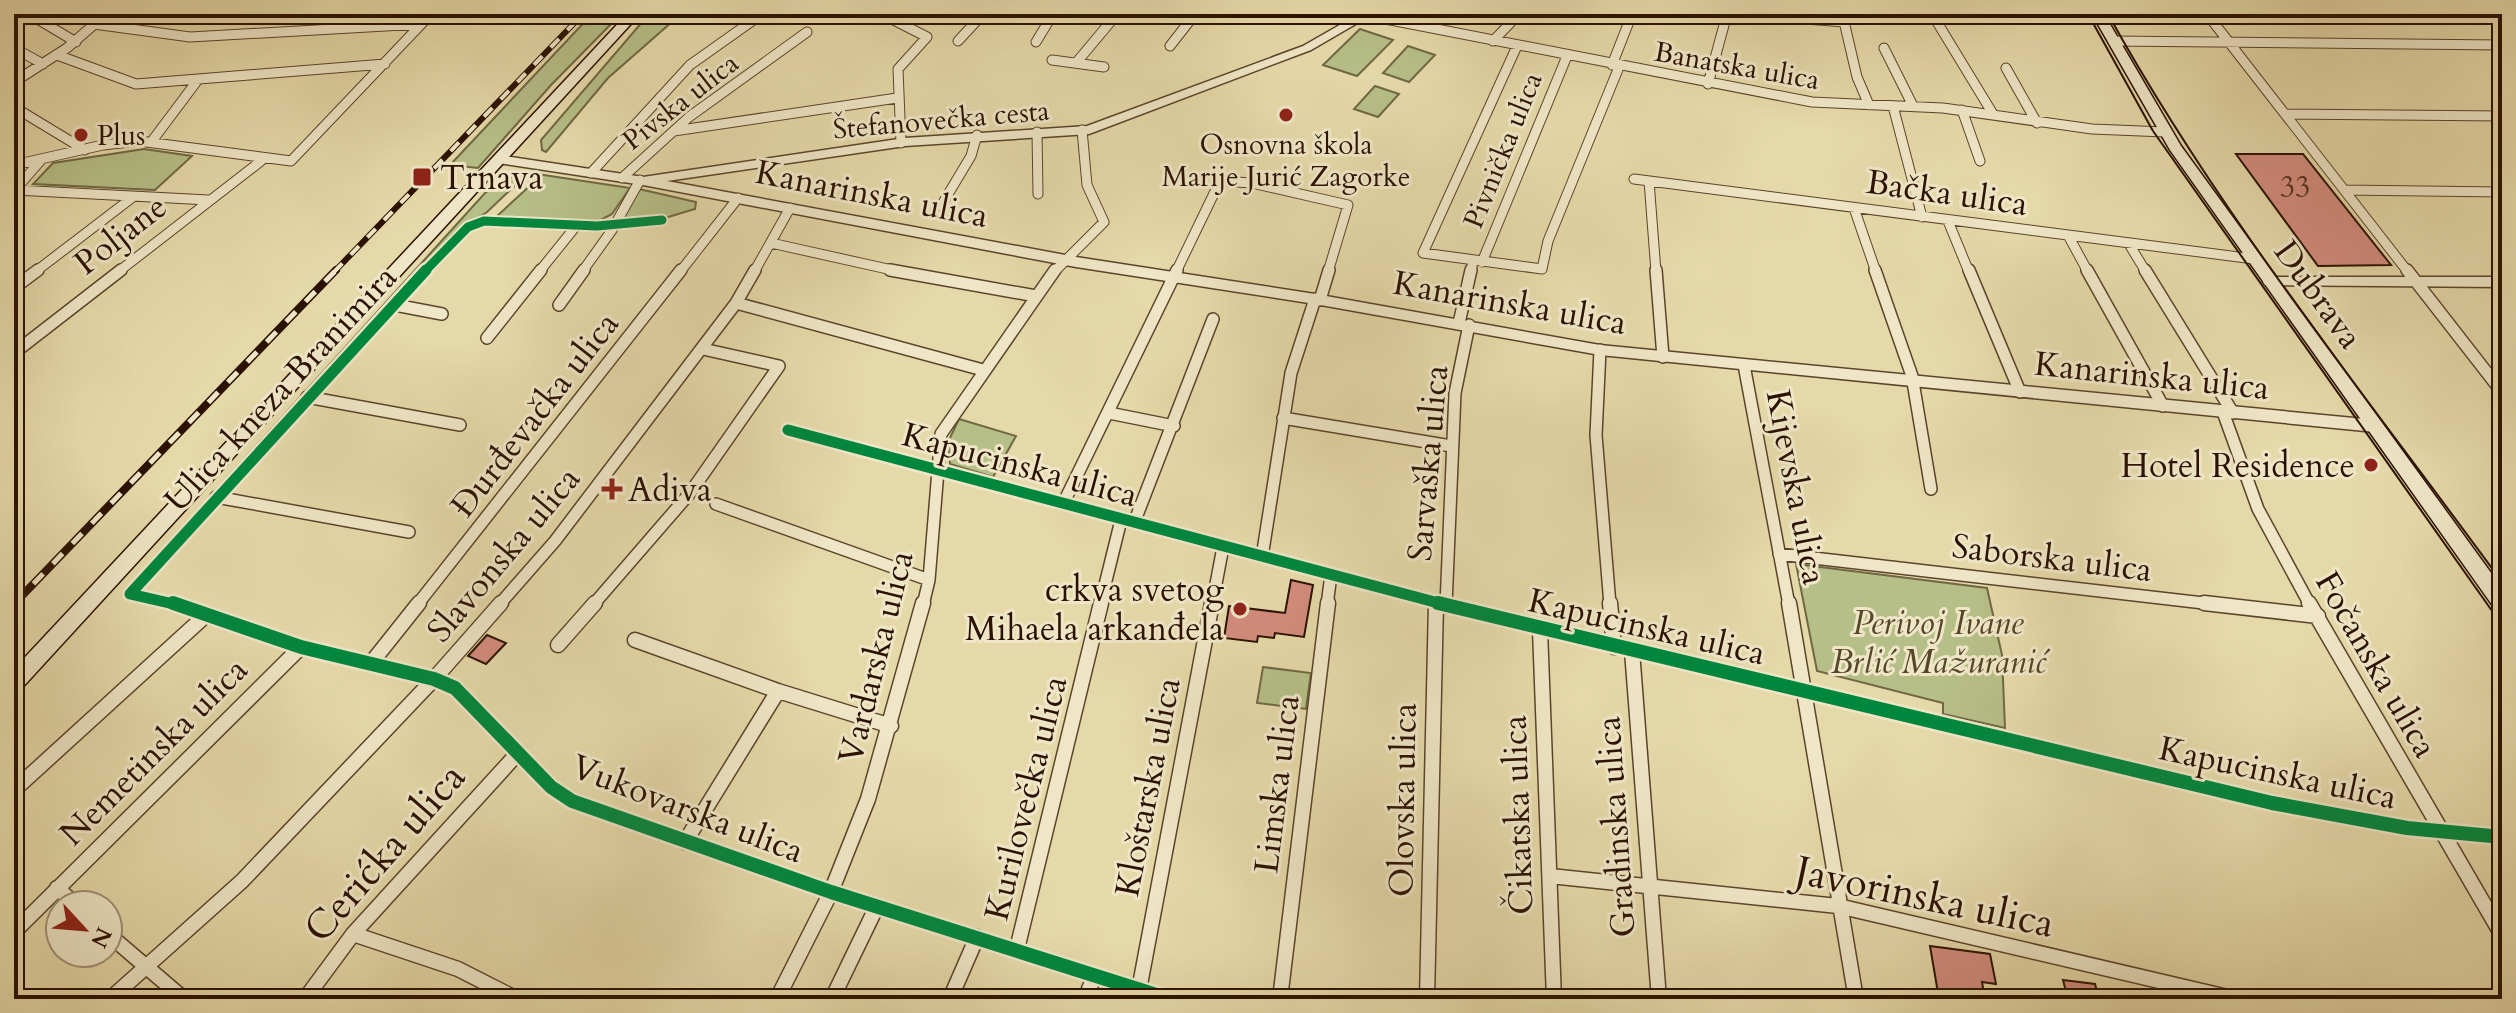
<svg xmlns="http://www.w3.org/2000/svg" width="2516" height="1013" font-family="Cardo,serif">
<style>
.green{fill:#b6bf87;stroke:#706844;stroke-width:2}
.building{fill:#d38c7e;stroke:#2b1200;stroke-width:2}
.lines{fill:none;stroke-linecap:round;stroke-linejoin:round}
.minor-far2-casing{stroke:#5a442a;stroke-width:11}
.minor-far1-casing{stroke:#5a442a;stroke-width:14}
.minor-casing{stroke:#5a442a;stroke-width:17}
.tertiary-casing{stroke:#5a442a;stroke-width:3}
.secondary-casing{stroke:#2b1200;stroke-width:3}
.minor-far2{stroke:#efe6c7;stroke-width:9}
.minor-far1{stroke:#efe6c7;stroke-width:11}
.minor{stroke:#efe6c7;stroke-width:14}
.tertiary{fill:#efe6c7;fill-rule:evenodd}
.secondary{fill:#efe6c7;fill-rule:evenodd}
.tram{stroke:#2b1200;stroke-width:2}
.rail-far1-casing{stroke:#2b1200;stroke-width:6}
.rail-casing{stroke:#2b1200;stroke-width:8}
.rail-far1{stroke:#efe6c7;stroke-width:4;stroke-dasharray:12;stroke-linecap:butt}
.rail{stroke:#efe6c7;stroke-width:5;stroke-dasharray:14;stroke-linecap:butt}
.cycleway-far2-casing{stroke:#efe6c7;stroke-width:13}
.cycleway-far1-casing{stroke:#efe6c7;stroke-width:16}
.cycleway-casing{stroke:#efe6c7;stroke-width:19}
.cycleway-far2{stroke:#00873e;stroke-width:9}
.cycleway-far1{stroke:#00873e;stroke-width:11}
.cycleway{stroke:#00873e;stroke-width:14}
.poi-dot{fill:#8f2418;stroke:#efe6c7;stroke-width:3}
.labels{text-anchor:middle;stroke-width:6;stroke-linejoin:round;paint-order:stroke}
.far-street-label{font-size:28px;fill:#2b1200;stroke:#efe6c7}
.far-poi-label{font-size:28px;fill:#2b1200;stroke:#efe6c7;text-anchor:start}
.number-label{font-size:30px;fill:#553020}
.poi-label{font-size:34px;fill:#2b1200;stroke:#efe6c7;text-anchor:start}
.street-label{font-size:34px;fill:#2b1200;stroke:#efe6c7}
.park-label{font-size:34px;font-style:italic;fill:#554628;stroke:#efe6c7}
.near-street-label{font-size:40px;fill:#2b1200;stroke:#efe6c7}
</style>
<rect width="100%" height="100%" fill="#e6d9a9"/>
<filter id="stains"><feTurbulence type="fractalNoise" baseFrequency=".0025" numOctaves="4"/><feColorMatrix values="0 0 0 0 .2 0 0 0 0 .09 0 0 0 0 .02 0 0 0 .5 -.17"/></filter>
<radialGradient id="worn" r=".72"><stop offset=".6" stop-color="#630" stop-opacity="0"/><stop offset="1" stop-color="#630" stop-opacity=".3"/></radialGradient>
<path class="green" d="M 592,14 L 621,14 L 551,85 L 478,168 L 450,165 Z
M 649,14 L 681,14 L 608,78 L 546,152 L 542,150 L 541,140 Z
M 1360,29 L 1393,40 L 1357,76 L 1323,65 Z
M 1408,46 L 1435,55 L 1409,82 L 1383,73 Z
M 1375,86 L 1399,94 L 1378,117 L 1354,109 Z
M 144,149 L 192,156 L 155,190 L 33,184 L 53,163 Z
M 537,174 L 630,188 L 612,214 L 599,221 L 496,217 L 534,182 L 530,181 Z
M 526,175 L 487,212 L 454,234 L 147,566 L 485,193 L 507,178 Z
M 639,189 L 696,202 L 695,209 L 655,221 L 624,224 L 622,217 Z
M 959,419 L 1016,436 L 993,477 L 950,464 L 948,442 Z
M 1796,564 L 1987,588 L 2002,655 L 2005,728 L 1943,714 L 1943,703 L 1817,671 Z
M 1263,667 L 1311,673 L 1306,709 L 1257,703 Z"/>
<path class="building" d="M 2236,154 L 2303,154 L 2391,265 L 2318,266 Z
M 1291,580 L 1313,585 L 1304,637 L 1275,633 L 1274,638 L 1258,636 L 1257,642 L 1224,638 L 1229,606 L 1285,613 Z
M 487,635 L 506,643 L 486,664 L 468,656 Z
M 1930,946 L 1990,954 L 1996,984 L 1982,982 L 1985,999 L 1939,999 Z
M 2063,980 L 2095,984 L 2099,999 L 2068,999 Z"/>
<g class="lines">
<defs>
<path id="minor-far2" d="M 29,14 L 76,42
M 728,14 L 746,23
M 882,14 L 927,37 L 898,69 L 901,143
M 1740,14 L 1845,22
M 1961,14 L 1943,17 L 1937,22 L 1993,114
M 2207,14 L 2408,272
M 1365,15 L 1812,102 L 1943,108 L 2092,129 L 2165,132
M 1843,17 L 1857,77 L 1869,105
M 94,24 L 190,37 L 421,24
M 958,41 L 983,14
M 1493,41 L 1519,14
M 2113,41 L 2502,45
M 1036,42 L 1053,14
M 1170,46 L 1195,14
M 1517,46 L 1423,253 L 1542,269 L 1548,241 L 1619,67
M 14,48 L 43,64
M 1884,48 L 1913,106
M 57,55 L 136,84 L 385,64
M 1052,60 L 1104,67
M 1076,63 L 1117,14
M 1612,65 L 1632,14
M 2006,68 L 2037,123
M 14,82 L 67,48 L 106,14
M 1708,84 L 1727,14
M 1893,106 L 1922,217
M 14,107 L 85,150
M 1962,110 L 1980,161
M 2286,114 L 2502,116
M 674,131 L 897,98
M 1037,132 L 1038,194
M 152,141 L 197,81
M 42,159 L 15,190 L 209,200
M 14,165 L 103,145 L 139,141 L 291,161 L 431,14
M 591,173 L 690,65 L 762,14
M 622,178 L 689,117 L 807,32
M 1634,179 L 2254,259
M 1649,181 L 1656,272
M 2344,190 L 2502,192
M 941,206 L 971,156 L 977,135
M 1854,208 L 1876,272
M 1948,221 L 1969,272
M 2069,237 L 2088,272
M 771,243 L 901,272
M 2129,244 L 2146,272
M 1482,262 L 1567,56
M 35,272 L 133,197
M 118,272 L 261,161
M 424,272 L 468,227 L 484,221 L 597,226 L 662,220
M 539,272 L 576,226
M 582,272 L 612,230 L 640,180
M 680,272 L 738,198
M 754,272 L 790,208
M 1054,272 L 1104,222 L 1087,185 L 1082,130
M 1176,272 L 1220,181 L 1252,183 L 1348,205 L 1328,272
M 1471,272 L 1473,261"/>
<path id="minor-far1" d="M 890,270 L 1036,296
M 1656,270 L 1663,357
M 1875,270 L 1912,376 L 1931,489
M 1969,270 L 2020,392
M 2087,270 L 2163,406
M 2145,270 L 2233,413
M 2407,270 L 2502,392
M 14,288 L 38,270
M 1320,300 L 1329,270
M 736,303 L 983,370
M 395,305 L 442,314
M 559,305 L 584,270
M 1459,323 L 1471,270
M 487,338 L 541,270
M 1600,350 L 1596,435 L 1610,605
M 14,353 L 121,270
M 1744,365 L 1789,605
M 307,397 L 460,425
M 2223,412 L 2258,509 L 2310,605
M 1109,413 L 1174,426
M 1283,418 L 1451,446
M 788,430 L 1446,605
M 216,497 L 409,532
M 716,504 L 929,580
M 1063,504 L 1177,270
M 1134,523 L 1213,319
M 1779,554 L 2221,605
M 1262,557 L 1291,373 L 1315,299
M 178,605 L 130,594 L 426,270
M 417,605 L 681,270
M 499,605 L 555,541 L 736,303 L 755,270
M 593,605 L 690,493 L 779,366 L 703,349
M 923,605 L 929,580 L 941,434 L 1055,270
M 1100,605 L 1121,520
M 1212,605 L 1223,547
M 1327,605 L 1331,575
M 1446,605 L 1455,393 L 1469,325"/>
<path id="minor" d="M 173,603 L 301,647 L 434,679 L 455,688 L 551,787 L 572,801 L 831,892 L 1169,999
M 1438,603 L 2272,803 L 2407,828 L 2502,837
M 1610,603 L 1614,647
M 1789,603 L 1856,999
M 2204,603 L 2318,616
M 2309,603 L 2502,935
M 1446,606 L 1446,603
M 1540,630 L 1554,999
M 635,640 L 778,691 L 891,726
M 558,645 L 595,603
M 1632,651 L 1659,999
M 372,662 L 419,603
M 14,790 L 206,615
M 685,842 L 778,691
M 1550,876 L 1838,906 L 2236,999
M 57,888 L 76,905
M 14,932 L 301,647
M 108,934 L 184,999
M 353,934 L 458,969 L 517,999
M 1017,949 L 1101,603
M 1139,990 L 1212,603
M 110,999 L 242,881 L 434,679 L 501,603
M 305,999 L 353,934 L 518,753
M 777,999 L 831,892 L 868,799 L 923,603
M 832,999 L 877,906
M 950,999 L 977,937
M 1085,999 L 1094,977
M 1280,999 L 1328,603
M 1427,999 L 1436,603"/>
<path id="tertiary" d="M 1359,14 L 1373,14 L 1311,50 L 1089,134 L 905,146 L 667,181 L 1076,257 L 1315,294 L 1600,345 L 2375,420 L 2383,426 L 2375,432 L 1600,355 L 1315,304 L 1076,267 L 643,185 L 498,163 L 492,159 L 498,155 L 643,177 L 905,138 L 1087,126 L 1303,46 Z
M 2270,277 L 2502,277 L 2502,287 L 2265,285 L 2263,282 L 2265,279 Z"/>
<path id="secondary" d="M 627,14 L 640,14 L 21,689 L 14,692 L 14,669 Z
M 2092,14 L 2104,14 L 2181,146 L 2502,588 L 2502,611 L 2495,609 L 2170,150 Z"/>
</defs>
<use href="#minor-far2" class="minor-far2-casing"/>
<use href="#minor-far1" class="minor-far1-casing"/>
<use href="#minor" class="minor-casing"/>
<use href="#tertiary" class="tertiary-casing"/>
<use href="#secondary" class="secondary-casing"/>
<use href="#minor-far2" class="minor-far2"/>
<use href="#minor-far1" class="minor-far1"/>
<use href="#minor" class="minor"/>
<use href="#tertiary" class="tertiary"/>
<use href="#secondary" class="secondary"/>
<path class="tram" d="M 2088,14 L 2153,131 L 2502,625
M 2108,14 C 2219,215 2367,397 2502,582"/>
<defs>
<path id="rail-far1" d="M 334,272 L 583,14"/>
<path id="rail" d="M 14,604 L 336,270"/>
</defs>
<use href="#rail-far1" class="rail-far1-casing"/>
<use href="#rail" class="rail-casing"/>
<use href="#rail-far1" class="rail-far1"/>
<use href="#rail" class="rail"/>
<defs>
<path id="cycleway-far2" d="M 424,272 L 468,227 L 484,221 L 597,226 L 662,220"/>
<path id="cycleway-far1" d="M 788,430 L 1446,605
M 178,605 L 130,594 L 426,270"/>
<path id="cycleway" d="M 173,603 L 301,647 L 434,679 L 455,688 L 551,787 L 572,801 L 831,892 L 1169,999
M 1438,603 L 2272,803 L 2407,828 L 2502,837"/>
</defs>
<use href="#cycleway-far2" class="cycleway-far2-casing"/>
<use href="#cycleway-far1" class="cycleway-far1-casing"/>
<use href="#cycleway" class="cycleway-casing"/>
<use href="#cycleway-far2" class="cycleway-far2"/>
<use href="#cycleway-far1" class="cycleway-far1"/>
<use href="#cycleway" class="cycleway"/>
</g>
<g class="poi-dot">
<circle cx="1286" cy="115" r="8"/>
<circle cx="81" cy="135" r="8"/>
<rect x="412" y="167" width="20" height="20" rx="4"/>
<circle cx="2371" cy="465" r="8"/>
<path d="M608 477h8v8h8v8h-8v8h-8v-8h-8v-8h8z"/>
<circle cx="1240" cy="609" r="8"/>
</g>
<g class="labels">
<g class="far-street-label">
<text transform="translate(1737 65) rotate(10)" y="10">Banatska ulica</text>
<text transform="translate(680 101) rotate(-38)" y="10">Pivska ulica</text>
<text transform="translate(941 119) rotate(-5)" y="10">Štefanovečka cesta</text>
<text transform="translate(1502 150) rotate(-68)" y="10">Pivnička ulica</text>
</g>
<g class="far-poi-label">
<text x="97" y="145">Plus</text>
<text x="1286" y="154" text-anchor="middle">Osnovna škola<tspan x="1286" dy="32">Marije Jurić Zagorke</tspan></text>
</g>
<g class="number-label">
<text x="2295" y="197">33</text>
</g>
<g class="poi-label">
<text x="440" y="189">Trnava</text>
<text x="2355" y="477" text-anchor="end">Hotel Residence</text>
<text x="628" y="501">Adiva</text>
<text x="1224" y="601" text-anchor="end">crkva svetog<tspan x="1224" dy="39">Mihaela arkanđela</tspan></text>
</g>
<g class="street-label">
<text transform="translate(1947 192) rotate(8)" y="12">Bačka ulica</text>
<text transform="translate(872 193) rotate(11)" y="12">Kanarinska ulica</text>
<text transform="translate(120 234) rotate(-38)" y="12">Poljane</text>
<text transform="translate(2319 294) rotate(54)" y="12">Dubrava</text>
<text transform="translate(1510 302) rotate(10)" y="12">Kanarinska ulica</text>
<text transform="translate(2152 375) rotate(6)" y="12">Kanarinska ulica</text>
<text transform="translate(280 388) rotate(-47)" y="12">Ulica kneza Branimira</text>
<text transform="translate(534 414) rotate(-52)" y="12">Đurđevačka ulica</text>
<text transform="translate(1427 463) rotate(-85)" y="12">Sarvaška ulica</text>
<text transform="translate(1020 464) rotate(15)" y="12">Kapucinska ulica</text>
<text transform="translate(1797 487) rotate(79)" y="12">Kijevska ulica</text>
<text transform="translate(503 554) rotate(-50)" y="12">Slavonska ulica</text>
<text transform="translate(2052 557) rotate(7)" y="12">Saborska ulica</text>
<text transform="translate(1647 626) rotate(13)" y="12">Kapucinska ulica</text>
<text transform="translate(875 657) rotate(-76)" y="12">Vardarska ulica</text>
<text transform="translate(2377 664) rotate(60)" y="12">Fočanska ulica</text>
<text transform="translate(153 751) rotate(-45)" y="12">Nemetinska ulica</text>
<text transform="translate(2278 772) rotate(12)" y="12">Kapucinska ulica</text>
<text transform="translate(1276 784) rotate(-83)" y="12">Limska ulica</text>
<text transform="translate(1147 787) rotate(-79)" y="12">Kloštarska ulica</text>
<text transform="translate(1025 798) rotate(-76)" y="12">Kurilovečka ulica</text>
<text transform="translate(1402 800) rotate(-89)" y="12">Olovska ulica</text>
<text transform="translate(688 808) rotate(21)" y="12">Vukovarska ulica</text>
<text transform="translate(1517 815) rotate(-92)" y="12">Čikatska ulica</text>
<text transform="translate(1615 827) rotate(-94)" y="12">Gradinska ulica</text>
</g>
<g class="park-label">
<text x="1938" y="634">Perivoj Ivane<tspan x="1938" dy="39">Brlić Mažuranić</tspan></text>
</g>
<g class="near-street-label">
<text transform="translate(384 852) rotate(-49)" y="14">Cerićka ulica</text>
<text transform="translate(1925 896) rotate(12)" y="14">Javorinska ulica</text>
</g>
</g>
<rect width="2516" height="1013" fill="none" stroke="#e6d9a9" stroke-width="48"/>
<rect x="16" y="16" width="2484" height="981" fill="none" stroke="#2b1200" stroke-width="4"/>
<rect x="24" y="24" width="2468" height="965" fill="none" stroke="#2b1200" stroke-width="2"/>
<g transform="translate(84 929) rotate(116)"><circle r="38" fill="#efe6c7" stroke="#a19177" stroke-width="2"/>
<path d="M0-6L14 30L0 20L-14 30Z" fill="#8f2418"/>
<text y="-12" font-size="22" font-weight="bold" text-anchor="middle" fill="#2b1200">N</text>
</g>
<rect width="100%" height="100%" filter="url(#stains)"/>
<rect width="100%" height="100%" fill="url(#worn)"/>
</svg>
